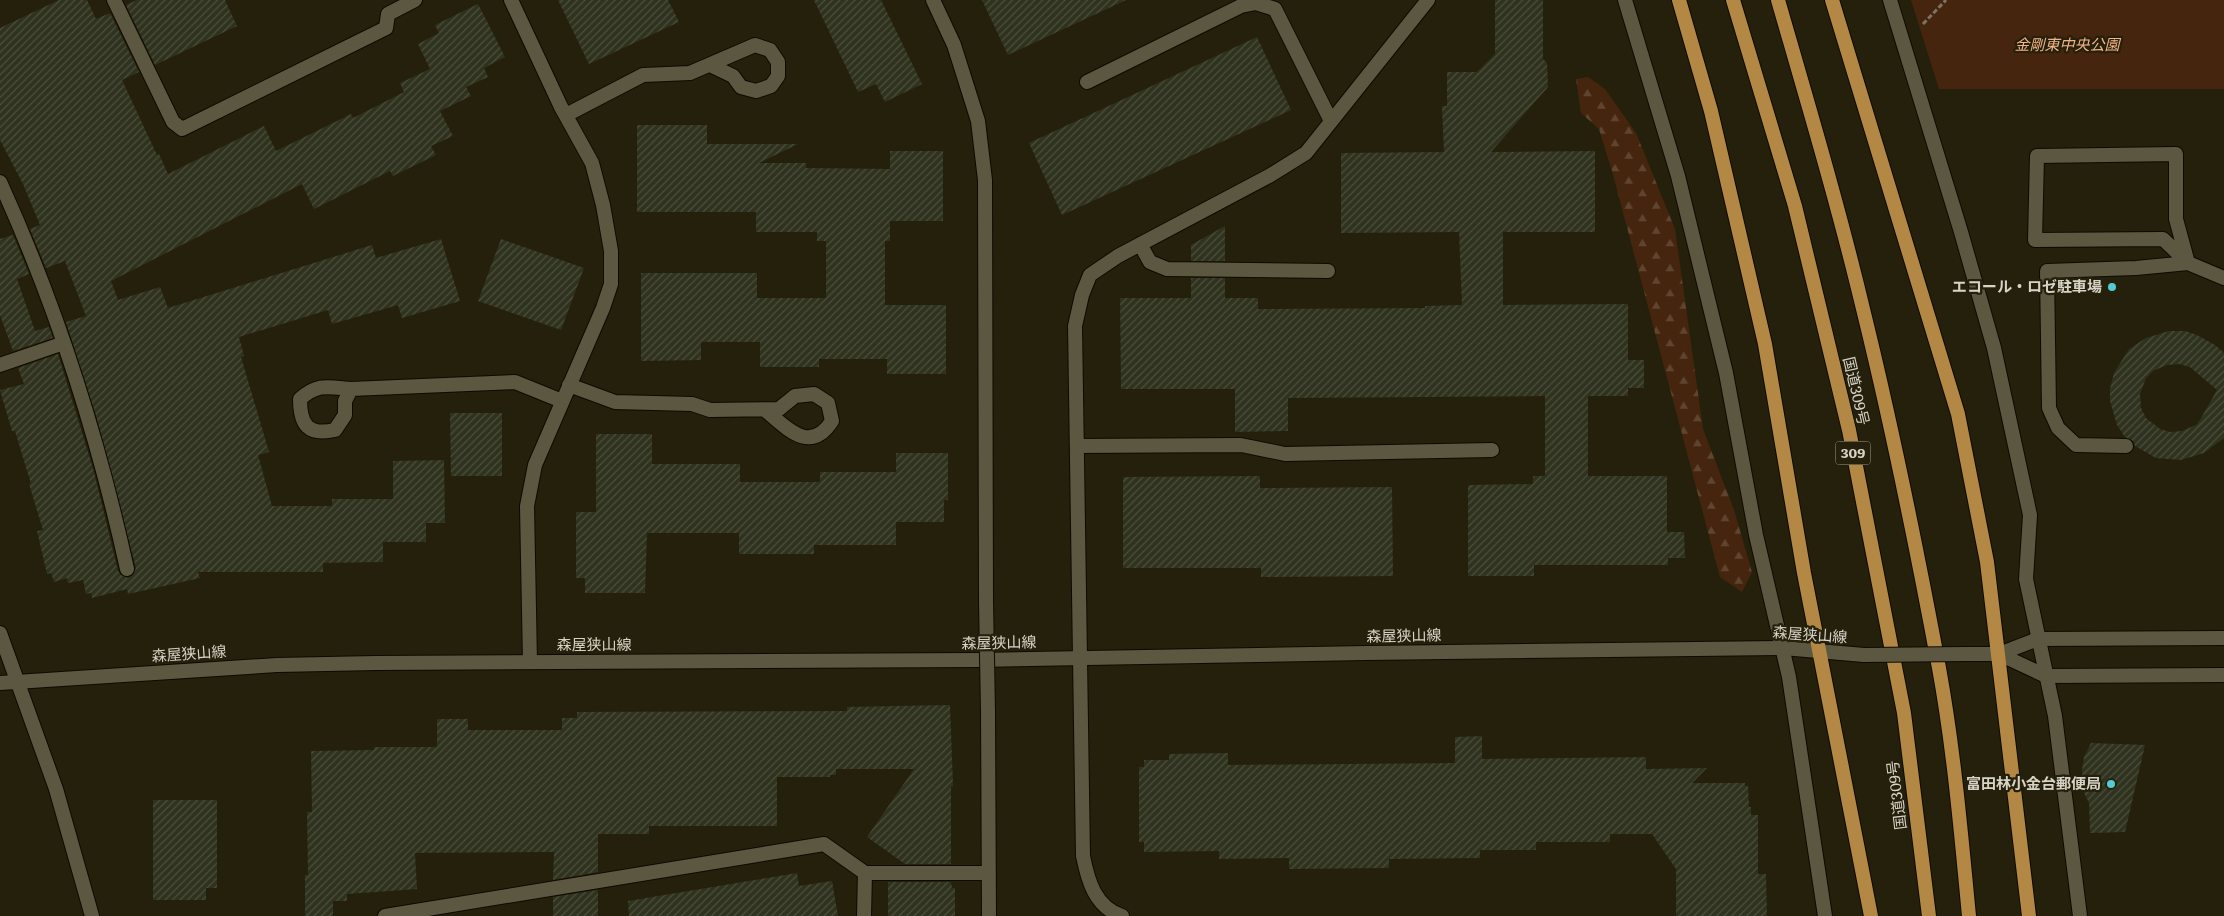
<svg xmlns="http://www.w3.org/2000/svg" width="2224" height="916" font-family="Literata,'Noto Sans JP',serif">
<style>
.forest{fill:url(#forest-firs)}
.park{fill:#45250d}
.building{fill:url(#building-hatch);fill-rule:evenodd}
.lines{fill:none;stroke-linecap:round;stroke-linejoin:round}
.service-casing{stroke:#0e0a00;stroke-width:16}
.pedestrian-casing{stroke:#0e0a00;stroke-width:16}
.minor-casing{stroke:#0e0a00;stroke-width:16}
.tertiary-casing{stroke:#0e0a00;stroke-width:16}
.secondary-casing{stroke:#0e0a00;stroke-width:16}
.trunk-casing{stroke:#0e0a00;stroke-width:16}
.path{stroke:#797565;stroke-width:3;stroke-dasharray:5 2.5;stroke-linecap:butt}
.service{stroke:#5c5741;stroke-width:14}
.pedestrian{stroke:#5c5741;stroke-width:14}
.minor{stroke:#5c5741;stroke-width:14}
.tertiary{stroke:#5c5741;stroke-width:14}
.secondary{stroke:#5c5741;stroke-width:14}
.trunk{stroke:#b28844;stroke-width:14}
.pedestrian-bridge-casing{stroke:#0e0a00;stroke-width:16;stroke-linecap:butt}
.secondary-bridge-casing{stroke:#0e0a00;stroke-width:16;stroke-linecap:butt}
.pedestrian-bridge{stroke:#5c5741;stroke-width:14}
.secondary-bridge{stroke:#5c5741;stroke-width:14}
.poi-dot{fill:#51ccd3;stroke:#25200c;stroke-width:2}
.labels{text-anchor:middle;stroke-width:4.5;stroke-linejoin:round;paint-order:stroke}
.shield{fill:#25200c;stroke:#a19d8f;stroke-width:1}
.shield-label{font-size:14px;font-weight:bold;fill:#d6d3c7}
.park-label{font-size:15px;font-style:italic;fill:#f5b488;stroke:#25200c}
.poi-label{font-size:15px;font-weight:bold;fill:#d6d3c7;stroke:#25200c;text-anchor:end}
.street-label{font-size:15px;fill:#d6d3c7;stroke:#25200c}
</style>
<defs>
<pattern id="forest-firs" width="22" height="20" patternUnits="userSpaceOnUse" patternTransform="scale(1.25)"><rect width="22" height="20" fill="#45250d"/><path d="M5 1l3.5 6h-7zM16 11l3.5 6h-7z" fill="#5f442f"/></pattern>
<pattern id="building-hatch" width="6" height="6" patternUnits="userSpaceOnUse" patternTransform="scale(1.25)"><rect width="6" height="6" fill="#2e321e"/><path d="M-1 1l2-2M0 6l6-6M5 7l2-2" fill="none" stroke="#4c4f3d"/></pattern>
</defs>
<rect width="100%" height="100%" fill="#25200c"/>
<path class="forest" d="M 1588,77 L 1605,89 L 1636,133 L 1675,229 L 1703,429 L 1734,510 L 1752,572 L 1742,592 L 1720,577 L 1612,171 L 1599,129 L 1581,113 L 1576,79 Z"/>
<path class="park" d="M 1911,0 L 2224,0 L 2224,89 L 1939,89 Z"/>
<path class="building" d="M 59,0 L 87,0 L 96,19 L 110,13 L 139,72 L 122,80 L 157,155 L 159,154 L 168,174 L 264,126 L 276,151 L 351,114 L 353,118 L 404,92 L 400,83 L 430,69 L 418,44 L 439,33 L 435,25 L 478,4 L 505,57 L 484,68 L 488,77 L 466,87 L 471,96 L 440,111 L 453,136 L 431,146 L 436,155 L 393,176 L 390,171 L 314,209 L 302,184 L 111,281 L 118,300 L 160,287 L 168,308 L 372,245 L 376,258 L 441,239 L 460,301 L 402,318 L 398,305 L 332,324 L 328,310 L 239,337 L 244,356 L 241,357 L 269,452 L 258,455 L 272,506 L 332,506 L 332,499 L 393,499 L 393,461 L 444,460 L 445,523 L 426,523 L 426,542 L 383,542 L 383,562 L 323,563 L 323,572 L 198,572 L 200,578 L 128,594 L 127,589 L 92,598 L 91,593 L 86,594 L 83,580 L 68,583 L 67,578 L 54,582 L 51,573 L 47,574 L 37,531 L 43,530 L 29,484 L 31,484 L 15,431 L 12,431 L 0,390 L 24,384 L 18,368 L 58,354 L 94,472 L 118,571 L 121,575 L 128,578 L 133,575 L 136,568 L 97,419 L 66,322 L 86,316 L 65,261 L 46,268 L 30,229 L 40,225 L 23,184 L 0,140 L 0,28 Z
M 137,0 L 225,0 L 237,26 L 155,65 L 126,5 Z
M 558,0 L 668,0 L 679,22 L 589,64 Z
M 814,0 L 881,0 L 922,84 L 885,102 L 876,84 L 858,92 Z
M 982,0 L 1126,0 L 1008,55 Z
M 1495,0 L 1543,0 L 1543,59 L 1547,63 L 1548,87 L 1491,152 L 1595,151 L 1595,232 L 1503,232 L 1503,305 L 1628,304 L 1628,360 L 1644,360 L 1644,388 L 1628,388 L 1628,396 L 1588,396 L 1588,476 L 1667,476 L 1667,532 L 1684,532 L 1685,558 L 1668,558 L 1668,565 L 1534,565 L 1534,576 L 1468,576 L 1468,485 L 1533,484 L 1533,476 L 1545,476 L 1545,396 L 1288,398 L 1288,431 L 1235,432 L 1235,389 L 1121,389 L 1120,298 L 1191,298 L 1191,278 L 1225,278 L 1225,298 L 1258,298 L 1258,309 L 1425,308 L 1425,306 L 1462,305 L 1459,232 L 1341,233 L 1341,153 L 1444,152 L 1442,106 L 1447,106 L 1447,72 L 1477,72 L 1495,54 Z
M 1257,37 L 1291,110 L 1062,215 L 1029,143 Z
M 637,125 L 707,125 L 707,144 L 798,144 L 759,163 L 806,163 L 806,168 L 890,169 L 890,151 L 943,151 L 943,221 L 890,221 L 890,241 L 885,241 L 885,305 L 946,305 L 946,374 L 887,374 L 887,359 L 819,359 L 819,367 L 760,367 L 760,342 L 701,342 L 701,360 L 641,361 L 641,273 L 757,273 L 757,298 L 826,298 L 826,241 L 817,241 L 817,232 L 756,232 L 756,212 L 637,212 Z
M 1225,226 L 1225,261 L 1191,261 L 1191,245 Z
M 13,235 L 29,274 L 17,279 L 35,331 L 49,327 L 53,338 L 13,351 L 0,315 L 0,239 Z
M 501,239 L 584,268 L 561,330 L 478,301 Z
M 2169,331 L 2185,331 L 2197,335 L 2215,345 L 2224,353 L 2224,438 L 2204,453 L 2181,460 L 2156,458 L 2135,446 L 2133,441 L 2125,437 L 2117,425 L 2110,401 L 2110,389 L 2114,373 L 2129,349 L 2146,338 ZM 2179,364 L 2190,367 L 2217,390 L 2200,420 L 2196,425 L 2182,431 L 2170,432 L 2160,429 L 2146,418 L 2141,408 L 2140,394 L 2146,378 L 2153,371 L 2167,365 Z
M 450,413 L 502,413 L 502,476 L 451,476 Z
M 596,434 L 652,434 L 652,464 L 740,464 L 740,482 L 820,482 L 820,472 L 896,472 L 896,453 L 948,453 L 948,500 L 944,500 L 944,522 L 896,522 L 896,545 L 814,545 L 814,554 L 739,554 L 739,533 L 647,533 L 645,593 L 585,593 L 585,578 L 576,578 L 576,512 L 596,512 Z
M 1260,476 L 1260,488 L 1392,487 L 1393,576 L 1261,577 L 1261,568 L 1123,568 L 1123,477 Z
M 950,705 L 953,786 L 951,787 L 951,864 L 905,864 L 867,837 L 914,769 L 836,769 L 836,775 L 830,775 L 830,777 L 777,777 L 777,826 L 649,826 L 649,834 L 598,834 L 598,872 L 553,880 L 554,852 L 415,853 L 417,889 L 347,894 L 347,901 L 333,901 L 333,916 L 305,916 L 305,875 L 308,875 L 307,812 L 312,812 L 311,751 L 374,750 L 374,747 L 437,747 L 437,719 L 468,719 L 468,730 L 562,730 L 562,718 L 577,718 L 577,712 L 847,711 L 847,707 Z
M 1482,736 L 1482,759 L 1646,757 L 1646,769 L 1707,768 L 1692,783 L 1745,783 L 1745,786 L 1748,786 L 1749,807 L 1751,807 L 1751,815 L 1758,815 L 1758,874 L 1766,874 L 1767,916 L 1676,916 L 1676,869 L 1652,834 L 1610,834 L 1610,842 L 1536,842 L 1536,850 L 1480,850 L 1480,858 L 1389,859 L 1389,868 L 1289,869 L 1289,858 L 1219,859 L 1219,851 L 1144,852 L 1144,842 L 1139,842 L 1139,767 L 1144,767 L 1144,760 L 1169,760 L 1169,754 L 1228,753 L 1228,765 L 1455,763 L 1455,737 Z
M 2091,743 L 2145,745 L 2125,832 L 2090,833 L 2089,803 L 2083,791 L 2082,770 L 2084,757 Z
M 153,800 L 217,800 L 217,888 L 206,888 L 206,900 L 153,900 Z
M 797,873 L 799,886 L 832,881 L 838,916 L 629,916 L 628,901 Z
M 888,882 L 951,882 L 952,888 L 955,888 L 955,916 L 888,916 Z
M 598,890 L 598,916 L 553,916 L 553,897 Z"/>
<g class="lines">
<defs>
<path id="service" d="M 114,0 L 173,122 L 182,129 L 386,28 L 388,14 L 415,0
M 511,0 L 561,107 L 592,163 L 603,205 L 611,251 L 611,284 L 603,308 L 535,465 L 527,506 L 530,662
M 1087,82 L 1241,6 L 1256,3 L 1275,9 L 1331,121
M 566,115 L 643,75 L 690,73 L 755,45 L 770,50 L 778,62 L 778,76 L 771,86 L 756,91 L 741,87 L 733,76 L 710,65
M 2176,154 L 2176,219 L 2188,263 L 2163,239 L 2035,240 L 2037,156 Z
M 1140,244 L 1150,262 L 1167,269 L 1328,271
M 569,385 L 615,402 L 692,404 L 710,410 L 779,409 L 795,396 L 814,394 L 828,403 L 832,421 C 810,455 787,428 765,410
M 351,389 L 345,401 L 345,415 L 335,430 C 308,436 300,425 300,399 C 318,383 328,387 351,389 L 515,382 L 562,401
M 1077,446 L 1241,445 L 1285,454 L 1492,450
M 2126,446 L 2076,445 L 2058,428 L 2049,408 L 2047,271 L 2136,268 L 2188,263 L 2224,278
M 1080,658 L 1075,326 L 1082,295 L 1090,275 L 1118,256 L 1269,176 L 1306,153 L 1428,0"/>
<path id="pedestrian" d="M 933,0 L 954,45 L 978,121 L 985,180 L 986,601
M 1625,0 L 1678,176 L 1726,373 L 1756,535 L 1789,677 L 1825,916
M 1890,0 L 1961,232 L 1994,348 L 2030,515 L 2026,579 L 2055,716 L 2080,916
M 988,712 L 989,916
M 865,873 L 989,873"/>
<path id="minor" d="M 0,182 C 56,305 98,437 127,569
M 0,365 L 64,343
M 385,916 L 824,844 L 865,873 L 864,916"/>
<path id="tertiary" d="M 0,633 L 56,789 L 92,916
M 1080,658 L 1083,856 C 1088,881 1095,907 1122,916"/>
<path id="secondary" d="M 1966,654 L 1999,654 L 2038,639 L 2224,638
M 1999,654 L 2046,676 L 2224,675
M 0,683 L 277,665 L 376,663 L 977,660 L 1366,653 L 1783,648 L 1864,655"/>
<path id="trunk" d="M 1679,0 L 1711,111 L 1765,344 L 1804,573 L 1871,916
M 1733,0 L 1795,206 L 1849,430 L 1904,713 L 1929,916
M 1778,0 C 1808,104 1839,208 1864,313 C 1893,431 1917,550 1939,668 C 1954,750 1961,833 1969,916
M 1832,0 L 1958,414 L 1987,562 L 2029,916"/>
</defs>
<use href="#service" class="service-casing"/>
<use href="#pedestrian" class="pedestrian-casing"/>
<use href="#minor" class="minor-casing"/>
<use href="#tertiary" class="tertiary-casing"/>
<use href="#secondary" class="secondary-casing"/>
<use href="#trunk" class="trunk-casing"/>
<path class="path" d="M 1923,24 L 1946,0"/>
<use href="#service" class="service"/>
<use href="#pedestrian" class="pedestrian"/>
<use href="#minor" class="minor"/>
<use href="#tertiary" class="tertiary"/>
<use href="#secondary" class="secondary"/>
<use href="#trunk" class="trunk"/>
<defs>
<path id="pedestrian-bridge" d="M 986,601 L 988,712"/>
<path id="secondary-bridge" d="M 1864,655 L 1966,654"/>
</defs>
<use href="#pedestrian-bridge" class="pedestrian-bridge-casing"/>
<use href="#secondary-bridge" class="secondary-bridge-casing"/>
<use href="#pedestrian-bridge" class="pedestrian-bridge"/>
<use href="#secondary-bridge" class="secondary-bridge"/>
</g>
<g class="poi-dot">
<circle cx="2112" cy="287" r="5"/>
<circle cx="2111" cy="784" r="5"/>
</g>
<g class="labels">
<rect class="shield" x="1835.5" y="441.5" width="35" height="23" rx="4"/>
<g class="shield-label">
<text x="1853" y="458">309</text>
</g>
<g class="park-label">
<text x="2067" y="50">金剛東中央公園</text>
</g>
<g class="poi-label">
<text x="2102" y="292">エコール・ロゼ駐車場</text>
<text x="2101" y="789">富田林小金台郵便局</text>
</g>
<g class="street-label">
<text transform="translate(1856 391) rotate(77)" y="5">国道309号</text>
<text transform="translate(1810 635) rotate(4)" y="5">森屋狭山線</text>
<text transform="translate(1404 636) rotate(-1)" y="5">森屋狭山線</text>
<text transform="translate(999 643) rotate(-1)" y="5">森屋狭山線</text>
<text x="594" y="650">森屋狭山線</text>
<text transform="translate(189 654) rotate(-4)" y="5">森屋狭山線</text>
<text transform="translate(1897 795) rotate(-97)" y="5">国道309号</text>
</g>
</g>
</svg>
